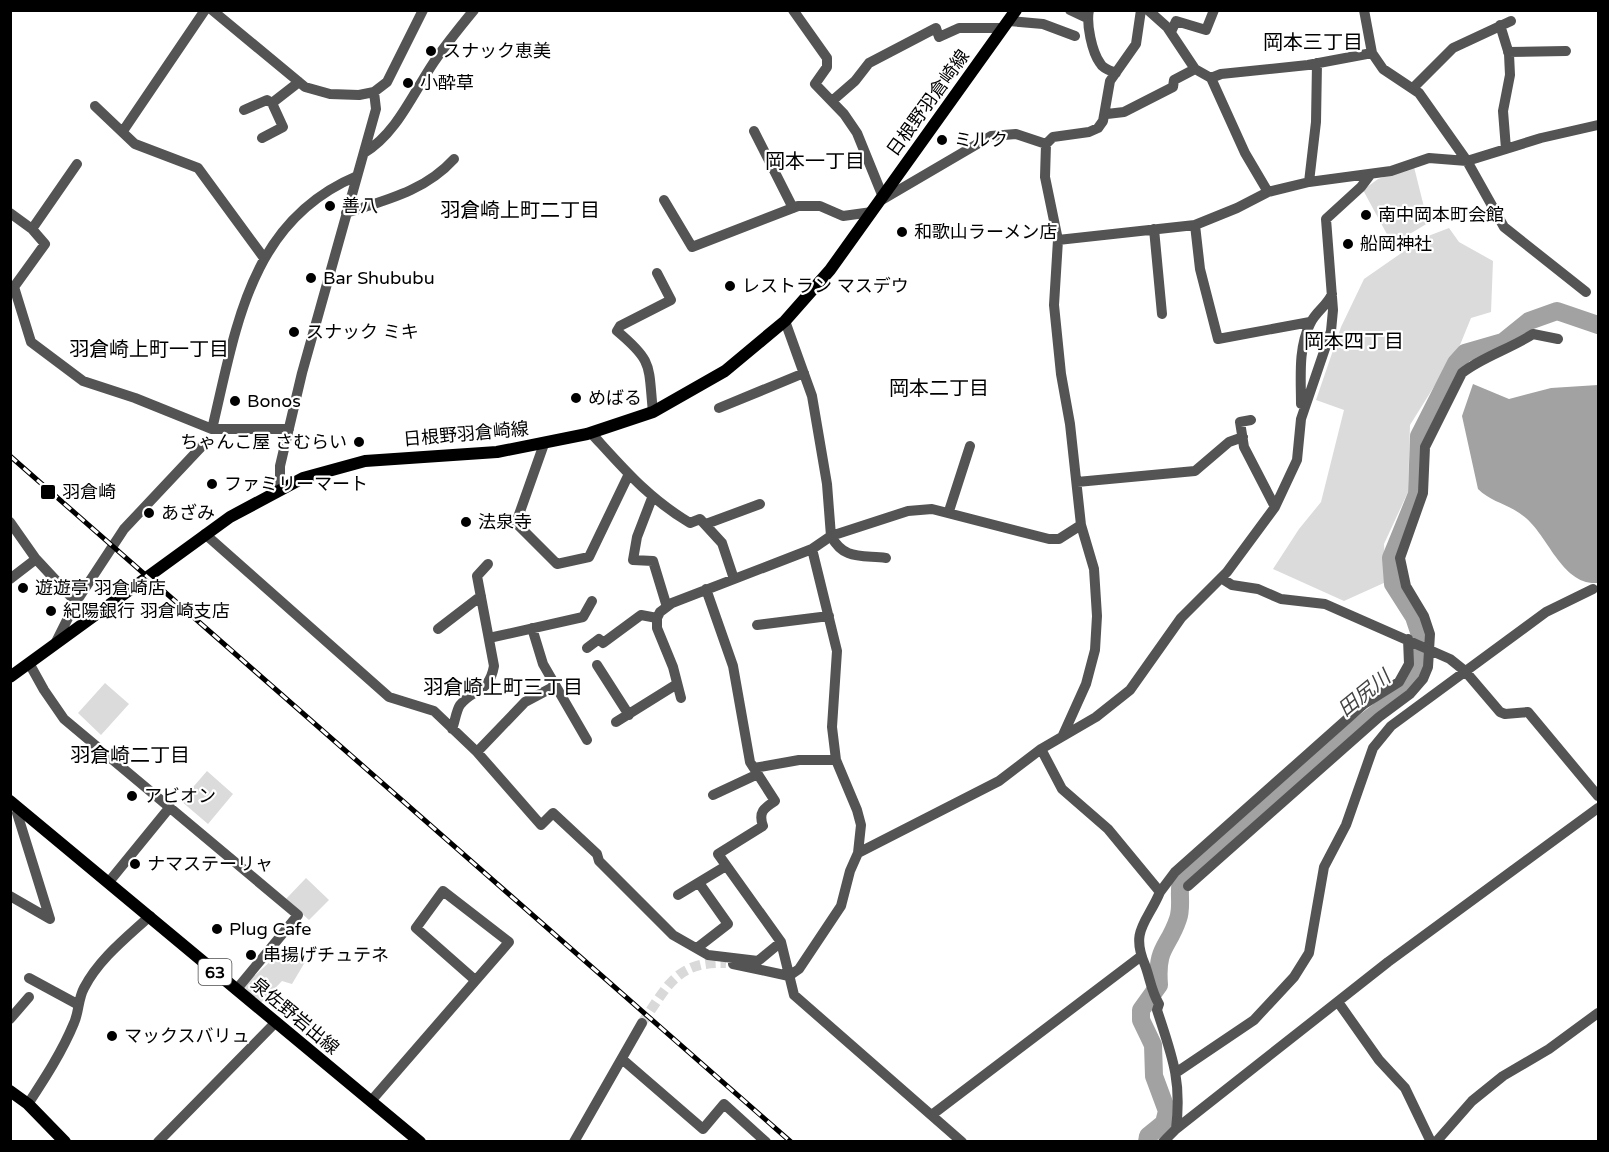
<svg xmlns="http://www.w3.org/2000/svg" width="1609" height="1152" font-family="'Varela Round','Noto Sans JP',sans-serif">
<style>
.green{fill:#dbdbdb}
.water{fill:#a2a2a2}
.lines{fill:none;stroke-linecap:round;stroke-linejoin:round}
.river{stroke:#a2a2a2;stroke-width:18}
.minor-tunnel{stroke:#d9d9d9;stroke-width:10;stroke-dasharray:10 5;stroke-linecap:butt}
.minor{stroke:#545454;stroke-width:10}
.major{stroke:#000;stroke-width:12}
.rail-casing{stroke:#000;stroke-width:5}
.rail{stroke:#fff;stroke-width:3;stroke-dasharray:9;stroke-linecap:butt}
.poi-dot{fill:#000;stroke:#fff;stroke-width:2}
.labels{text-anchor:middle;stroke-width:4.5;stroke-linejoin:round;paint-order:stroke}
.shield{fill:#fff;stroke:#4c4c4c;stroke-width:1.5}
.shield-label{font-size:16px;font-weight:bold;fill:#000}
.poi-label{font-size:18px;fill:#000;stroke:#fff;text-anchor:start}
.street-label{font-size:18px;fill:#000;stroke:#fff}
.neighbourhood-label{font-size:20px;fill:#000;stroke:#fff}
.water-label{font-size:20px;font-style:italic;fill:#434343;stroke:#fff}
</style>
<rect width="100%" height="100%" fill="#fff"/>
<path class="green" d="M 1414,167 L 1428,223 L 1403,238 L 1389,238 L 1363,190 L 1378,179 Z
M 1449,228 L 1459,242 L 1493,261 L 1491,312 L 1471,318 L 1460,345 L 1410,425 L 1408,492 L 1384,544 L 1386,582 L 1344,601 L 1273,569 L 1299,529 L 1321,502 L 1344,410 L 1316,400 L 1341,327 L 1364,279 L 1423,238 Z
M 105,683 L 129,704 L 101,735 L 78,713 Z
M 207,771 L 233,794 L 208,824 L 181,801 Z
M 306,878 L 329,900 L 309,920 L 286,899 Z
M 285,948 L 305,962 L 292,984 L 282,981 L 258,1006 L 239,990 Z"/>
<path class="water" d="M 1473,384 L 1509,399 L 1551,388 L 1598,385 L 1598,583 C 1561,586 1548,533 1522,515 C 1508,504 1491,502 1478,489 L 1462,416 Z"/>
<g class="lines">
<path class="river" d="M 1147,1142 L 1148,1136 L 1164,1123 L 1167,1111 L 1154,1076 L 1153,1045 L 1141,1020 L 1141,1010 L 1159,985 C 1156,946 1168,949 1178,919 C 1183,905 1177,891 1182,877 L 1297,775 L 1407,689 L 1418,672 L 1423,644 L 1414,617 L 1393,584 L 1391,558 L 1417,494 L 1419,436 L 1456,363 L 1465,353 L 1503,342 L 1529,321 L 1557,311 L 1598,325"/>
<path class="minor-tunnel" d="M 642,1023 C 668,986 676,961 726,963"/>
<path class="minor" d="M 212,10 L 305,87 L 330,94 L 359,95 L 374,92 L 387,82 L 423,10
M 793,10 L 827,58 L 827,67 L 815,84 L 844,114 L 857,133 L 883,197
M 1070,10 L 1087,18
M 1089,10 C 1086,24 1092,52 1100,63 C 1103,69 1111,71 1116,73
M 1148,10 L 1167,27 L 1195,69
M 1364,10 L 1372,53 L 1383,69 L 1419,93 L 1467,161 L 1504,227 L 1586,292
M 1009,21 L 1043,24 L 1075,36
M 1500,25 L 1509,54 L 1510,75 L 1503,111 L 1506,149
M 1171,32 L 1176,21 L 1206,30 L 1214,10
M 1508,52 L 1566,51
M 1211,78 L 1221,74 L 1308,65 L 1372,53
M 1413,88 L 1453,48 L 1511,21
M 832,101 L 855,81 L 869,63 L 936,28 L 939,37 L 959,28 L 1003,28
M 95,106 L 135,144 L 198,168 L 264,258
M 244,110 L 267,100 L 272,103 L 299,82
M 1107,114 L 1124,112 L 1173,87 L 1174,80 L 1195,69 L 1211,78 L 1245,153 L 1268,192
M 123,131 L 205,10
M 754,131 L 793,208
M 262,138 L 283,127 L 272,103
M 364,153 C 397,133 413,93 434,62 C 446,44 460,27 474,10
M 1309,182 L 1316,122 L 1317,63
M 664,200 L 692,247 L 798,206 L 820,206 L 843,216 L 872,212
M 880,201 L 991,136 L 1016,134 L 1046,144
M 10,213 L 32,229 L 45,244 L 14,287 L 31,342 L 83,381 L 135,398 L 212,429 L 289,429
M 346,213 C 386,200 425,191 454,159
M 1195,225 L 1200,269 L 1218,339 L 1310,322
M 32,229 L 77,164
M 1154,229 L 1162,314
M 1058,240 L 1195,225 L 1237,208 L 1268,192 L 1309,182 L 1391,171 L 1429,158 L 1467,161 L 1541,138 L 1598,125
M 785,321 L 812,396 L 827,484 L 831,536 L 812,549 L 837,651 L 832,727 L 836,760 L 857,810 L 861,825 L 858,853 L 850,871 L 841,906 L 799,969 L 789,976
M 1301,404 C 1301,378 1298,348 1310,324 C 1315,312 1327,306 1332,294
M 719,408 L 804,373
M 653,412 C 648,365 654,362 617,331 L 620,326 L 671,300 L 657,273
M 1251,420 L 1240,422 L 1244,447 L 1275,507
M 212,429 C 236,329 249,221 357,176
M 591,433 C 624,469 648,498 690,523 L 700,519 L 722,543 L 734,579
M 544,444 L 516,523 L 557,564 L 589,557 L 628,476
M 1077,482 L 1195,471 L 1229,442 L 1243,437
M 280,489 L 280,466 L 302,373 L 376,109 L 374,92
M 652,498 L 637,537 L 633,560 L 653,561 L 667,607
M 949,511 L 970,446
M 10,522 L 36,559 L 10,579
M 706,524 L 760,504
M 205,534 L 389,697 L 434,711 L 477,752 L 541,825 L 553,813 L 597,854 L 599,861 L 673,935 L 708,955 L 758,961 L 781,942
M 886,558 C 860,555 844,560 831,536 L 908,511 L 932,509 L 1049,539 L 1059,539 L 1081,525
M 36,559 L 76,602
M 1221,578 L 1232,585 L 1258,589 L 1281,599 L 1325,604 L 1450,659 L 1465,671 L 1500,712 L 1505,714 L 1528,712 L 1598,796
M 706,589 L 733,666 L 750,762 L 775,801 C 764,808 758,812 763,826 L 718,854 L 781,942 L 794,995 L 962,1142
M 757,625 L 829,616
M 532,628 L 543,664 L 587,740
M 438,629 L 481,596
M 489,638 L 583,617 L 592,601
M 55,644 L 76,602 L 124,529 L 203,445
M 587,648 L 599,639 L 603,643 L 641,615 L 657,618
M 29,663 L 44,690 L 64,719 L 298,915 L 236,990
M 597,665 L 629,715
M 681,698 L 673,667 L 657,628 L 657,618 L 660,612 L 672,603 L 812,549
M 616,722 L 677,684
M 452,729 C 455,722 456,711 460,705 C 473,688 489,694 494,666 L 477,576 L 488,564
M 1063,735 L 1086,684 L 1095,650 L 1097,616 L 1094,569 L 1081,525 L 1070,424 L 1061,374 L 1054,305 L 1058,240 L 1045,177 L 1046,144 L 1053,137 L 1089,132 L 1098,128 L 1103,121 L 1110,81 L 1136,44 L 1141,10
M 1041,749 L 1062,789 L 1108,829 L 1160,892 C 1147,923 1130,930 1145,965 C 1150,978 1151,991 1159,1004 L 1157,1010 C 1172,1056 1182,1080 1176,1129
M 477,752 L 525,702 L 555,686
M 754,768 L 799,760 L 836,760
M 713,795 L 758,774
M 858,853 L 999,781 L 1041,749 L 1096,717 L 1130,690 L 1181,618 L 1227,572 L 1275,507 L 1297,460 L 1301,419 L 1331,331 L 1333,310 L 1326,219 L 1361,187 L 1370,175
M 108,883 L 170,807
M 1188,886 L 1379,717 L 1410,694 L 1423,679 L 1428,667 L 1430,634 L 1424,616 L 1406,586 L 1400,558 L 1423,493 L 1425,447 L 1462,373 C 1482,357 1510,349 1533,334 L 1558,339
M 1160,892 L 1175,872 L 1364,704 L 1399,682 L 1409,664 L 1408,639
M 678,895 L 726,866
M 10,896 L 50,919 L 17,813
M 697,948 L 728,924 L 699,883
M 733,964 L 789,976
M 29,978 L 77,1004
M 1338,1002 L 1379,1060 L 1405,1088 L 1431,1142
M 10,1019 L 29,997
M 622,1059 L 703,1129 L 724,1104 L 766,1142
M 1177,1072 L 1254,1020 L 1294,977 L 1309,953 L 1324,867 L 1346,825 L 1373,748 L 1391,726 L 1546,612 L 1593,589
M 371,1101 L 509,942 L 443,891 L 416,928 L 475,980
M 28,1104 C 45,1078 62,1052 74,1023 C 79,1012 78,999 84,988 C 99,959 126,938 150,916
M 933,1114 L 1140,957
M 158,1142 L 275,1023
M 574,1142 L 642,1023
M 1163,1142 L 1176,1129 L 1388,962 L 1598,808
M 1436,1142 L 1472,1101 L 1503,1076 L 1549,1049 L 1598,1013"/>
<path class="major" d="M 10,677 L 230,517 L 303,478 L 365,461 L 497,452 L 587,434 L 653,412 L 725,371 L 785,321 L 830,270 L 1016,10
M 10,801 L 420,1142
M 10,1091 L 28,1104 L 65,1142"/>
<defs>
<path id="rail" d="M 10,456 L 791,1142"/>
</defs>
<use href="#rail" class="rail-casing"/>
<use href="#rail" class="rail"/>
</g>
<g class="poi-dot">
<circle cx="431" cy="51" r="6"/>
<circle cx="408" cy="83" r="6"/>
<circle cx="942" cy="140" r="6"/>
<circle cx="330" cy="206" r="6"/>
<circle cx="1366" cy="215" r="6"/>
<circle cx="902" cy="232" r="6"/>
<circle cx="1348" cy="244" r="6"/>
<circle cx="311" cy="278" r="6"/>
<circle cx="730" cy="286" r="6"/>
<circle cx="294" cy="332" r="6"/>
<circle cx="576" cy="398" r="6"/>
<circle cx="235" cy="401" r="6"/>
<circle cx="359" cy="442" r="6"/>
<circle cx="212" cy="484" r="6"/>
<rect x="40" y="484" width="16" height="16" rx="3"/>
<circle cx="149" cy="513" r="6"/>
<circle cx="466" cy="522" r="6"/>
<circle cx="23" cy="588" r="6"/>
<circle cx="51" cy="611" r="6"/>
<circle cx="132" cy="796" r="6"/>
<circle cx="135" cy="864" r="6"/>
<circle cx="217" cy="929" r="6"/>
<circle cx="251" cy="955" r="6"/>
<circle cx="112" cy="1036" r="6"/>
</g>
<g class="labels">
<rect class="shield" x="198.5" y="959" width="33" height="26" rx="4.5"/>
<g class="shield-label">
<text x="215" y="978">63</text>
</g>
<g class="poi-label">
<text x="443" y="57">スナック恵美</text>
<text x="420" y="89">小酔草</text>
<text x="954" y="146">ミルク</text>
<text x="342" y="212">善八</text>
<text x="1378" y="221">南中岡本町会館</text>
<text x="914" y="238">和歌山ラーメン店</text>
<text x="1360" y="250">船岡神社</text>
<text x="323" y="284">Bar Shububu</text>
<text x="742" y="292">レストラン マスデウ</text>
<text x="306" y="338">スナック ミキ</text>
<text x="588" y="404">めばる</text>
<text x="247" y="407">Bonos</text>
<text x="347" y="448" text-anchor="end">ちゃんこ屋 さむらい</text>
<text x="224" y="490">ファミリーマート</text>
<text x="62" y="498">羽倉崎</text>
<text x="161" y="519">あざみ</text>
<text x="478" y="528">法泉寺</text>
<text x="35" y="594">遊遊亭 羽倉崎店</text>
<text x="63" y="617">紀陽銀行 羽倉崎支店</text>
<text x="144" y="802">アビオン</text>
<text x="147" y="870">ナマステーリャ</text>
<text x="229" y="935">Plug Cafe</text>
<text x="263" y="961">串揚げチュテネ</text>
<text x="124" y="1042">マックスバリュ</text>
</g>
<g class="street-label">
<text transform="translate(928 103) rotate(-54)" y="6">日根野羽倉崎線</text>
<text transform="translate(466 434) rotate(-5)" y="6">日根野羽倉崎線</text>
<text transform="translate(295 1016) rotate(40)" y="6">泉佐野岩出線</text>
</g>
<g class="neighbourhood-label">
<text x="1313" y="49">岡本三丁目</text>
<text x="815" y="168">岡本一丁目</text>
<text x="520" y="217">羽倉崎上町二丁目</text>
<text x="1354" y="348">岡本四丁目</text>
<text x="149" y="356">羽倉崎上町一丁目</text>
<text x="939" y="395">岡本二丁目</text>
<text x="503" y="694">羽倉崎上町三丁目</text>
<text x="130" y="762">羽倉崎二丁目</text>
</g>
<g class="water-label">
<text transform="translate(1364 693) rotate(-39)" y="7">田尻川</text>
</g>
</g>
<rect width="1609" height="1152" fill="none" stroke="#000000" stroke-width="24"/>
</svg>
